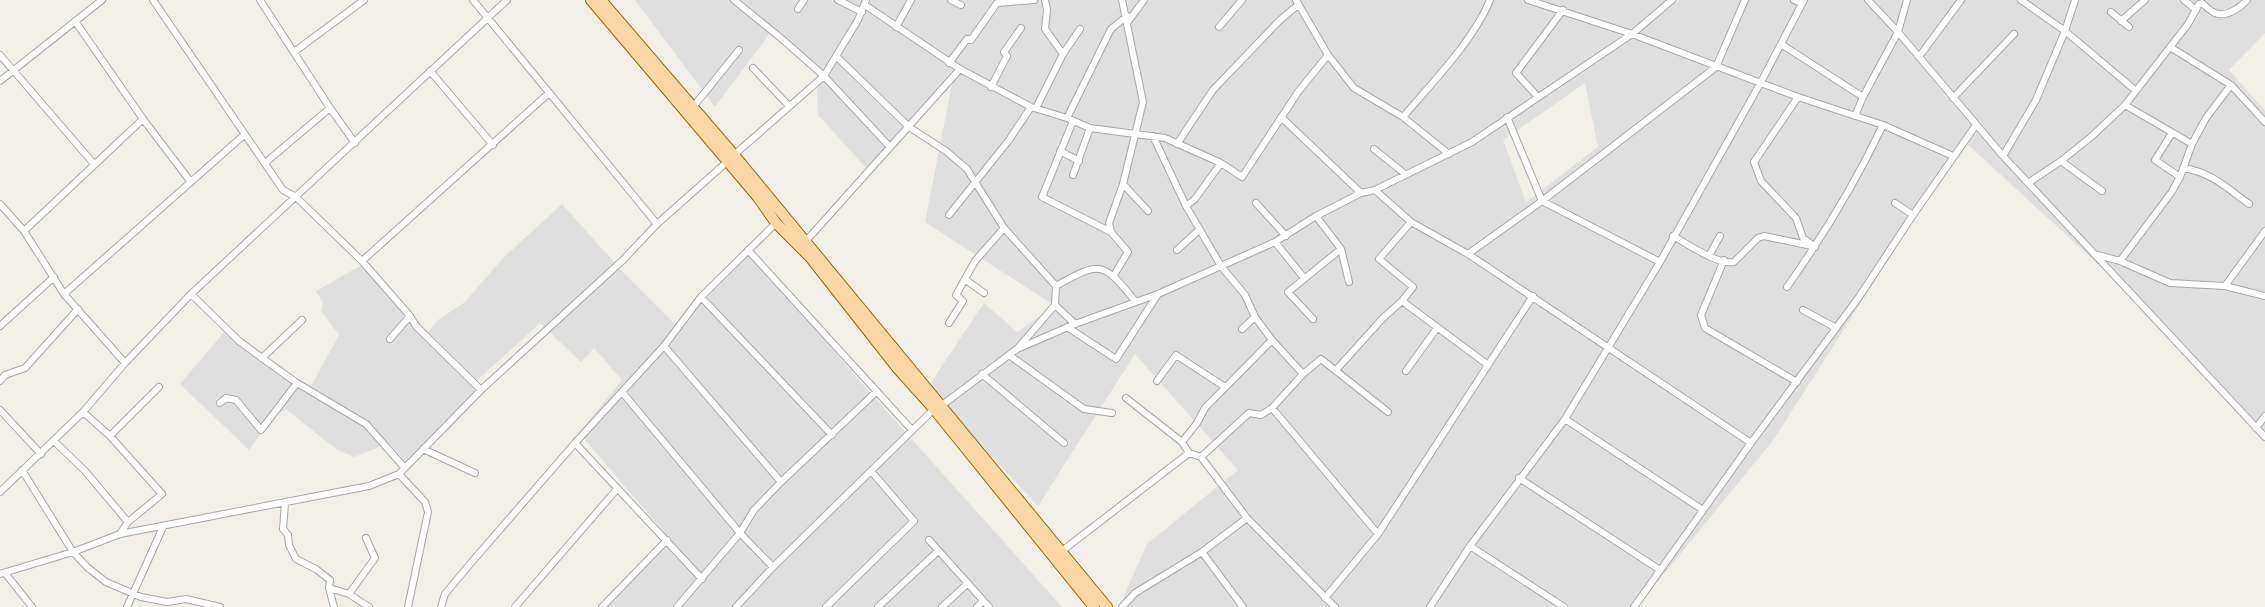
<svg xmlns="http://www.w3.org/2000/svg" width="2265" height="607" font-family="Montserrat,sans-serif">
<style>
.residential{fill:#e0dfdf;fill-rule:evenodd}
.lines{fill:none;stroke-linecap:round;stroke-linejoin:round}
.street-casing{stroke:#a9a9a9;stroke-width:8}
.primary-casing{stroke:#a06b00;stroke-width:12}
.street{stroke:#fff;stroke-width:6}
.primary{stroke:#fcd6a4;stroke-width:10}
</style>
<rect width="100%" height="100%" fill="#f2efe9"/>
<path class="residential" d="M 635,0 L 2265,0 L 2265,33 L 2229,70 L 2265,111 L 2265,432 L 2111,276 L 1964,141 L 1774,439 L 1637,607 L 1119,607 L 1147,544 L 1238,470 L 1135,354 L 1038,506 L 927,388 L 984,303 L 1017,332 L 1055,306 L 925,222 L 953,79 L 868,170 L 818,115 L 816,71 L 770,33 L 715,107 ZM 1585,83 L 1598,147 L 1526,202 L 1503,140 Z
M 562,204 L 622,271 L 675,324 L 749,252 L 858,379 L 1062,607 L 605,607 L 671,540 L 579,433 L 622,380 L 594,348 L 581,362 L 540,323 L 471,386 L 480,396 L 449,430 L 406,462 L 389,443 L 354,457 L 336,449 L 287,410 L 274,414 L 249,450 L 180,384 L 225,331 L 310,388 L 339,335 L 321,311 L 323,303 L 316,291 L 367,262 L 428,332 L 438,320 L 465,302 L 503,258 Z"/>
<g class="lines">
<defs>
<path id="street" d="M 153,0 L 283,190 L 296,197 L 362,261 L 410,316 L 416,326 L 481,390
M 260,0 L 330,108 L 355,143
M 473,0 L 657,224
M 734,0 L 782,39 L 824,76 L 890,147
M 838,0 L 862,12
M 951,0 L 961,5
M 1045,0 L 1047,10 L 1045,29 L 1063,54
M 1296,0 L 1328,55 L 1354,88 L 1403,117 L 1449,154
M 1528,0 L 1632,34 L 1798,97 L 1883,125 L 1953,156
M 1794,0 L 1802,3
M 1868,0 L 1898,32 L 2003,156 L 2265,437
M 2021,0 L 2065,31 L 2135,90
M 2184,0 L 2196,10
M 865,5 L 960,69 L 1031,107 L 1067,118 L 1090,128 L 1165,138 L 1221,163 L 1242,177 L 1298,92 L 1328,55
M 798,9 L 804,0
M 2111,12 L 2129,27
M 2121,21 L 2145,0
M 1127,23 L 1144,0
M 896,27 L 911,0
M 1219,27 L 1242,0
M 1781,44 L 1863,97
M 2170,47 L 2231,85 L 2265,122
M 294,52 L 364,0
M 0,55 L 94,164
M 837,57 L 909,127 L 946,151 L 967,169 L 1004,228 L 1056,286
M 1919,57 L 1961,0
M 949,63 L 967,39 L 971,40 L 997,3 L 1034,0
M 753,68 L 789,106
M 430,71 L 493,145
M 0,81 L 102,0
M 991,87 L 1007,56 L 1004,52 L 1021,28
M 1538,97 L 1516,73 L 1563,10
M 1798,97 L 1754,162 L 1761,181 L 1796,218 L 1803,238 L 1815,247
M 1953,98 L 2014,34
M 2125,105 L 2192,144
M 693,107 L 739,50
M 1036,108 L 1063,54 L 1080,29
M 1855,116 L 1863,97 L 1898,32 L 1907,0
M 1281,117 L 1361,193
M 1403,117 C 1431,84 1474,40 1490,0
M 1507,117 L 1542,201 L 1660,262
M 1067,118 L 1111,29 L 1127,16
M 143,119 L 190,181
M 1073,121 L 1042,197 L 1111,232 L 1128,252 L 1114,275
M 2172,133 L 2155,160 L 2180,177
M 1153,136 L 1186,206 L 1221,266 L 1245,295 L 1255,317 L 1272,340 L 1303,374
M 1177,144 L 1213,90 L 1279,21 L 1298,5
M 1374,149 L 1405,174
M 1060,151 L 1079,161
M 734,155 L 824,76 L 858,20 L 866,0
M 2003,156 L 2036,100 L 2065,31 L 2075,0
M 2061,161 L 2102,191
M 265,163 L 330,108
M 2183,168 C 2211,172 2227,188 2249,204
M 1073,175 L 1090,128
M 2028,183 L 2061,161 L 2091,137 L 2125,105 L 2188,24 L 2199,4 L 2202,3 C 2206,7 2211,11 2215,13 C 2226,18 2241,7 2247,0
M 1123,184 L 1148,211
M 1375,190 L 1411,222 L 1468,254 L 1751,443
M 1256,203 L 1286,236
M 1895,203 L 1913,215
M 0,204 L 24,231 L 64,294 L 125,363
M 1186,206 L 1195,199 L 1221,163
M 949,215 L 1009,140 L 1031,107
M 1316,216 L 1341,249 L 1349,282
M 24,231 L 143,119 L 75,21
M 1111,232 L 1109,223 L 1123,184 L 1143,102 L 1122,0
M 1673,236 C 1688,244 1717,265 1734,262 L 1758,238 L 1764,236 L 1812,246
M 806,241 L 960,69
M 1275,242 L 1304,278
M 748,250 L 912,430
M 1177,250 L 1199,230
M 1468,254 L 1542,201 L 1716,67 L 1745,0
M 2094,254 L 2120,261 L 2170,283 L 2225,286 L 2265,296
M 1709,256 L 1720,236
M 1724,260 L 1701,315 L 1705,328 L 1797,382
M 362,261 L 549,93
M 2120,261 L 2171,193 L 2180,177 L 2192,144 L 2206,118 L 2231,85
M 966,280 L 984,293
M 2225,286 L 2265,231
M 1787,287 C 1823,236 1856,182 1883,125
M 64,294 L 244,135
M 191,294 L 239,341 L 262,358 L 297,383 L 366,424 L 404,467
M 701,297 L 832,435
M 1402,301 L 1488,365
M 1055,305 L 1075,324
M 1803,310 L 1836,328
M 1313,319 L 1288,292 L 1341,249
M 949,323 L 963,301 L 956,295 L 975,261 L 1004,228
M 0,326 L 54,277
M 1067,327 L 1116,359 L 1158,294
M 1242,329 L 1255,317
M 390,339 L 410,316
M 664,346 L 781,482
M 1018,348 L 1055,305 L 1056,286 C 1100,261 1103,261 1135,301
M 1009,355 L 1084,409 L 1112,413
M 262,358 L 302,320
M 1336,370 L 1383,318 L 1402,301 L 1413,287 L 1379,259 L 1411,222
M 1406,371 L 1437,328
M 982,374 L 1064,443
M 0,381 L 5,375 L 25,368 L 78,309
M 1157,381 L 1176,355 L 1225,387
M 622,392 L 740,533 L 773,567
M 1126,398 L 1182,442 L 1189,453 L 1201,457 L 1247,518 L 1335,607
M 220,403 L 226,398 L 236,400 L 261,430 L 297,383
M 941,406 L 1017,349 L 1075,324 L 1158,294 L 1275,242 L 1316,216 L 1361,193 L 1375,190 L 1472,142 L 1632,34 L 1672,0
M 1272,408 L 1378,534
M 0,410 L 41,454
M 83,412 L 110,436 L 162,494 L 128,522 L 120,534
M 1565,419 L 1703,510
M 2256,428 L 2265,416
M 110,436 L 159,387
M 54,441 L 85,471 L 128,522
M 1182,442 L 1197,423 L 1205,408 L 1272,340
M 575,443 L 702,579
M 423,449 L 475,473
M 1201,457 L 1249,413 L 1261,415 L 1272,408 L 1303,374 L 1321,359 L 1388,412
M 22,470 L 73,552 L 87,567 L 106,582 L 141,597 L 167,602 L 186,599 L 220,607
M 399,474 L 425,502 L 428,512 L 408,607
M 1519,478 L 1660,570
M 0,492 L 83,412 L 125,363 L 191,294 L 507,0
M 285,503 L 283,529 L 288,535 L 289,545 L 296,559 L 316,569 L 330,580 L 329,588 L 349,594 L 369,607
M 929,540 L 989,607
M 1470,546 L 1564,607
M 1062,551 L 1189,453
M 1202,552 L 1243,607
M 5,573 L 32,607
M 0,574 L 73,552 L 120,534 L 369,486 L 399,474 L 481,390 L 623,260 L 657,224 L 728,161
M 329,588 L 334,607
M 349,594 L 375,558 L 366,538
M 1325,598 L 1378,534 L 1533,296
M 127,607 L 163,527
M 441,607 L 445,594 L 470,564 L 575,443 L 664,346 L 701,297 L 776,223
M 515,607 L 617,489
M 602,607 L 667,540
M 677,607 L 740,533 L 754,510 L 781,482 L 876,392
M 736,607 L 773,567 L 934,409
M 826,607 L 914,521 L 871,471
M 878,607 L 938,551
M 942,607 L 967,584
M 977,607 L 983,601
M 1122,607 L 1135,593 L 1202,552 L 1247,518
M 1430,607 L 1470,546 L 1565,419 L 1660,262 L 1761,82 L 1804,0
M 1634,607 L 1751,443 L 1859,297 L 1913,215 L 1976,125"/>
<path id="primary" d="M 591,0 L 757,196 L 776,223 L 810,257 L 898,369 L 934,409 L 1094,607
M 601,0 L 734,155 L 1107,607"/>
</defs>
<use href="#street" class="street-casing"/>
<use href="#primary" class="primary-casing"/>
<use href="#street" class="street"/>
<use href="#primary" class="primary"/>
</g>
</svg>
